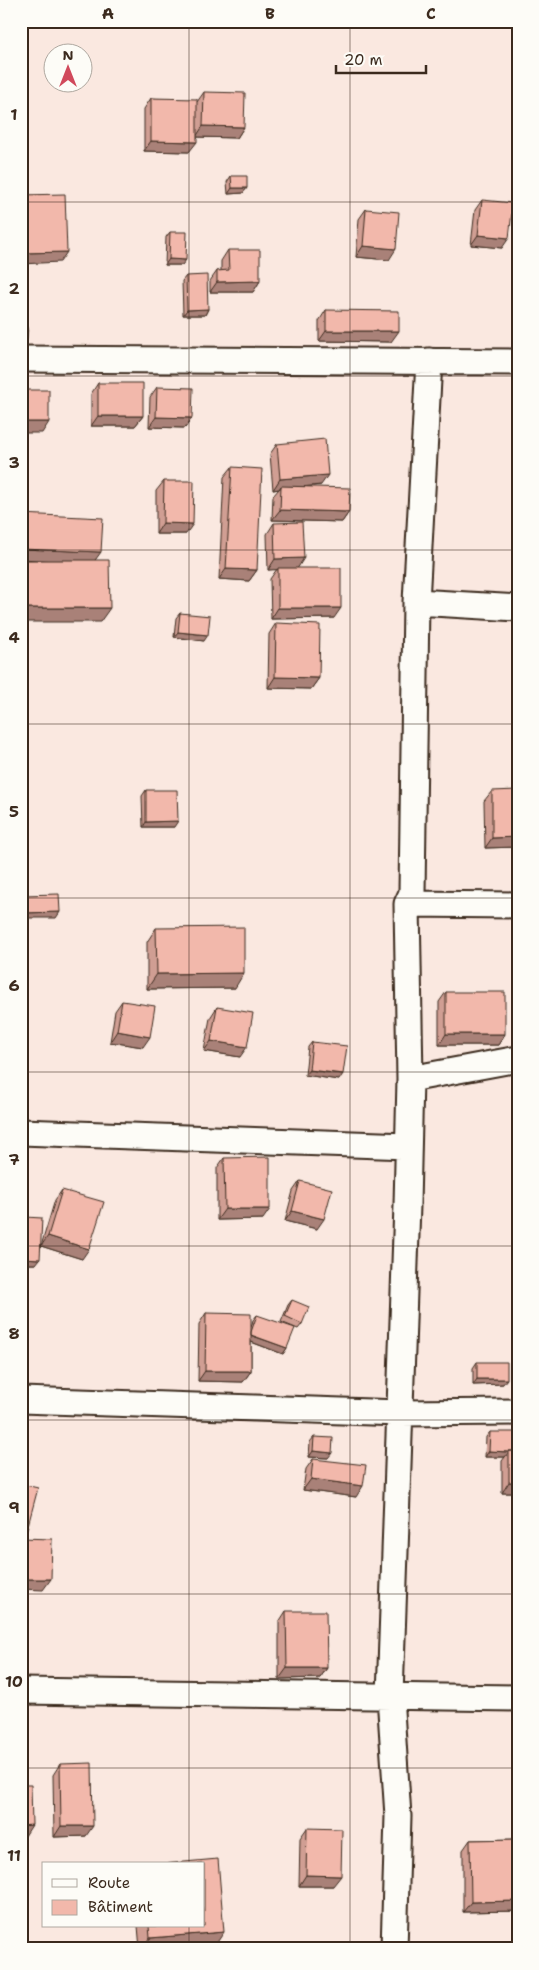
<svg xmlns="http://www.w3.org/2000/svg" width="539" height="1970" font-family="'Shantell Sans',sans-serif">
<style>
.lines{fill:none;stroke-linecap:round;stroke-linejoin:round}
.minor-casing{stroke:#3b2a1e;stroke-width:29}
.minor{stroke:#fdfcf7;stroke-width:25}
.wall{fill:#d09e93;stroke:#3b2a1e}
.shaded-wall{fill:#a98178;stroke:#3b2a1e}
.building{fill:#f2b8ab;stroke:#3b2a1e}
.grid{fill:none;stroke:#3b2a1e;stroke-width:1;stroke-opacity:0.55}
.neatline{fill:none;stroke:#3b2a1e;stroke-width:2}
.grid-label{font-size:16px;text-anchor:middle;font-weight:bold;fill:#3b2a1e}
</style>
<rect width="100%" height="100%" fill="#fae8e0"/>
<filter id="ink" filterUnits="userSpaceOnUse"><feTurbulence type="fractalNoise" baseFrequency=".02" numOctaves="2"/><feDisplacementMap in="SourceGraphic" scale="10" xChannelSelector="R" yChannelSelector="G"/><feConvolveMatrix kernelMatrix="1 2 1 2 8 2 1 2 1" color-interpolation-filters="sRGB"/></filter>
<g filter="url(#ink)">
<g class="lines">
<defs>
<path id="minor" d="M 21,359 L 518,362
M 416,602 L 518,608
M 407,904 L 518,905
M 410,1079 L 518,1059
M 21,1132 L 408,1146
M 21,1400 L 400,1413 L 518,1412
M 21,1691 L 518,1698
M 394,1949 L 398,1816 L 390,1696 L 407,1205 L 410,1079 L 407,904 L 412,893 L 416,602 L 429,361"/>
</defs>
<use href="#minor" class="minor-casing"/>
<use href="#minor" class="minor"/>
</g>
<path class="wall" d="M 204,92 L 244,127 L 237,138 L 197,137 L 189,152 L 144,151 L 144,109 L 151,98 L 197,102 Z
M 231,176 L 247,188 L 243,193 L 228,194 L 227,182 Z
M 482,200 L 502,248 L 471,245 L 475,210 Z
M 366,209 L 389,260 L 356,257 L 359,219 Z
M 170,232 L 182,265 L 165,265 L 166,237 Z
M 228,250 L 260,281 L 253,292 L 210,292 L 210,281 L 217,271 L 221,271 L 221,261 Z
M 186,276 L 208,309 L 205,315 L 183,315 L 182,281 Z
M 326,310 L 391,342 L 319,341 L 319,321 Z
M 98,383 L 143,416 L 135,426 L 91,426 L 91,394 Z
M 157,387 L 192,418 L 185,428 L 149,427 L 150,397 Z
M 277,444 L 321,485 L 303,487 L 349,512 L 342,522 L 272,520 L 273,496 L 279,489 L 273,490 L 270,454 Z
M 232,467 L 257,570 L 249,581 L 219,579 L 224,477 Z
M 164,481 L 186,534 L 156,534 L 156,491 Z
M 274,523 L 297,568 L 334,618 L 271,619 L 270,579 L 277,569 L 268,570 L 267,534 Z
M 180,613 L 204,641 L 174,637 L 176,618 Z
M 276,623 L 319,678 L 311,689 L 268,688 L 269,634 Z
M 146,790 L 174,827 L 143,827 L 142,796 Z
M 492,791 L 518,847 L 485,848 L 484,801 Z
M 156,928 L 235,988 L 147,989 L 147,942 Z
M 446,992 L 505,1034 L 498,1045 L 439,1045 L 439,1002 Z
M 122,1001 L 143,1047 L 110,1042 L 115,1011 Z
M 217,1007 L 240,1057 L 204,1051 L 210,1018 Z
M 312,1042 L 339,1080 L 305,1075 L 308,1047 Z
M 518,1126 L 518,1162 L 517,1162 L 517,1127 Z
M 224,1158 L 263,1219 L 217,1220 L 217,1168 Z
M 300,1181 L 317,1229 L 285,1221 L 293,1191 Z
M 62,1190 L 82,1259 L 41,1246 L 36,1264 L 21,1264 L 21,1222 L 25,1217 L 41,1246 L 55,1200 Z
M 292,1300 L 302,1324 L 298,1329 L 281,1322 L 288,1305 Z
M 206,1313 L 251,1327 L 253,1320 L 257,1315 L 287,1348 L 283,1354 L 251,1342 L 251,1371 L 243,1382 L 198,1381 L 199,1324 Z
M 477,1362 L 503,1384 L 473,1385 L 473,1368 Z
M 490,1432 L 516,1451 L 518,1493 L 502,1493 L 502,1461 L 505,1457 L 485,1457 L 486,1437 Z
M 314,1437 L 328,1458 L 309,1457 L 310,1442 Z
M 313,1459 L 356,1497 L 303,1490 L 306,1469 Z
M 286,1611 L 327,1668 L 320,1678 L 279,1679 L 279,1622 Z
M 60,1764 L 86,1836 L 54,1837 L 53,1775 Z
M 307,1828 L 333,1886 L 299,1886 L 300,1838 Z
M 518,1839 L 518,1911 L 463,1912 L 463,1850 L 470,1840 Z
M 138,1926 L 204,1926 L 214,1947 L 188,1949 L 140,1949 Z"/>
<path class="shaded-wall" d="M 203,126 L 244,127 L 237,138 L 196,137 Z
M 151,141 L 197,142 L 189,152 L 144,151 Z
M 232,188 L 247,188 L 243,193 L 228,194 Z
M 478,235 L 509,238 L 502,248 L 471,245 Z
M 363,246 L 396,249 L 389,260 L 356,257 Z
M 67,252 L 60,262 L 21,264 L 21,253 Z
M 169,259 L 186,260 L 182,265 L 165,265 Z
M 260,281 L 253,292 L 210,292 L 217,282 Z
M 208,309 L 205,315 L 183,315 L 187,310 Z
M 326,331 L 399,331 L 391,342 L 319,341 Z
M 21,348 L 26,348 L 21,355 Z
M 98,416 L 143,416 L 135,426 L 91,426 Z
M 156,417 L 192,418 L 185,428 L 149,427 Z
M 21,422 L 49,422 L 42,433 L 21,433 Z
M 328,475 L 321,485 L 281,489 L 281,486 L 279,489 L 273,490 L 280,479 Z
M 280,510 L 349,512 L 342,522 L 272,520 Z
M 163,523 L 193,524 L 186,534 L 156,534 Z
M 21,549 L 101,552 L 93,563 L 21,559 Z
M 304,558 L 297,569 L 268,570 L 275,559 Z
M 226,569 L 257,570 L 249,581 L 219,579 Z
M 21,608 L 110,608 L 100,622 L 21,622 Z
M 278,608 L 341,608 L 334,618 L 271,619 Z
M 178,632 L 208,635 L 204,641 L 174,637 Z
M 275,677 L 319,678 L 311,689 L 268,688 Z
M 178,821 L 174,827 L 143,827 L 146,822 Z
M 518,837 L 518,847 L 485,848 L 492,838 Z
M 60,912 L 56,918 L 21,918 L 21,913 Z
M 244,973 L 235,988 L 147,989 L 157,974 Z
M 117,1031 L 150,1037 L 143,1047 L 110,1042 Z
M 446,1034 L 505,1034 L 498,1045 L 439,1045 Z
M 211,1041 L 247,1047 L 240,1057 L 204,1051 Z
M 309,1070 L 343,1074 L 339,1080 L 305,1075 Z
M 225,1209 L 270,1209 L 263,1219 L 217,1220 Z
M 292,1211 L 324,1219 L 317,1229 L 285,1221 Z
M 48,1236 L 89,1249 L 82,1259 L 41,1246 Z
M 23,1258 L 40,1259 L 36,1264 L 21,1264 L 21,1260 Z
M 250,1335 L 287,1348 L 283,1354 L 246,1340 Z
M 205,1371 L 251,1371 L 243,1382 L 198,1381 Z
M 477,1379 L 507,1379 L 503,1384 L 473,1385 Z
M 313,1451 L 332,1453 L 328,1458 L 309,1457 Z
M 489,1451 L 509,1452 L 505,1457 L 485,1457 Z
M 311,1479 L 363,1486 L 356,1497 L 303,1490 Z
M 509,1482 L 518,1482 L 518,1493 L 502,1493 Z
M 21,1532 L 26,1533 L 21,1540 Z
M 21,1579 L 51,1579 L 43,1590 L 21,1589 Z
M 287,1668 L 327,1668 L 320,1678 L 279,1679 Z
M 32,1825 L 25,1836 L 21,1836 L 21,1826 Z
M 61,1826 L 93,1826 L 86,1836 L 54,1837 Z
M 306,1875 L 341,1876 L 333,1886 L 299,1886 Z
M 518,1901 L 518,1911 L 463,1912 L 471,1902 Z
M 224,1932 L 214,1947 L 188,1949 L 143,1949 L 150,1938 Z"/>
<path class="building" d="M 204,92 L 245,93 L 244,127 L 203,126 Z
M 151,98 L 197,99 L 197,142 L 151,141 Z
M 231,176 L 247,176 L 247,188 L 232,188 Z
M 65,194 L 67,252 L 21,253 L 21,195 Z
M 482,200 L 513,203 L 509,238 L 478,235 Z
M 366,209 L 399,212 L 396,249 L 363,246 Z
M 170,232 L 187,232 L 186,260 L 169,259 Z
M 228,250 L 260,250 L 260,281 L 217,282 L 217,271 L 229,270 Z
M 207,275 L 208,309 L 187,310 L 186,276 Z
M 326,310 L 399,311 L 399,331 L 326,331 Z
M 21,326 L 28,327 L 26,348 L 21,348 Z
M 98,383 L 143,383 L 143,416 L 98,416 Z
M 157,387 L 193,388 L 192,418 L 156,417 Z
M 21,390 L 49,390 L 49,422 L 21,422 Z
M 325,439 L 328,475 L 280,479 L 277,444 Z
M 232,467 L 262,469 L 257,570 L 226,569 Z
M 164,481 L 194,481 L 193,524 L 163,523 Z
M 281,486 L 350,488 L 349,512 L 280,510 Z
M 21,514 L 103,518 L 101,552 L 21,549 Z
M 302,522 L 304,558 L 275,559 L 274,523 Z
M 21,560 L 109,560 L 110,608 L 21,608 Z
M 278,568 L 341,568 L 341,608 L 278,608 Z
M 180,613 L 210,616 L 208,635 L 178,632 Z
M 276,623 L 320,625 L 319,678 L 275,677 Z
M 146,790 L 177,790 L 178,821 L 146,822 Z
M 518,790 L 518,837 L 492,838 L 492,791 Z
M 59,894 L 60,912 L 21,913 L 21,895 Z
M 244,927 L 244,973 L 157,974 L 156,928 Z
M 446,992 L 505,992 L 505,1034 L 446,1034 Z
M 122,1001 L 155,1006 L 150,1037 L 117,1031 Z
M 217,1007 L 253,1013 L 247,1047 L 211,1041 Z
M 312,1042 L 347,1046 L 343,1074 L 309,1070 Z
M 270,1157 L 270,1209 L 225,1209 L 224,1158 Z
M 300,1181 L 332,1189 L 324,1219 L 292,1211 Z
M 62,1190 L 104,1202 L 89,1249 L 48,1236 Z
M 25,1217 L 42,1218 L 40,1259 L 23,1258 Z
M 292,1300 L 309,1307 L 302,1324 L 285,1316 Z
M 206,1313 L 251,1314 L 251,1371 L 205,1371 Z
M 257,1315 L 295,1328 L 287,1348 L 251,1335 L 251,1332 Z
M 477,1362 L 507,1362 L 507,1379 L 477,1379 Z
M 490,1432 L 516,1432 L 516,1451 L 509,1451 L 509,1452 L 489,1451 Z
M 314,1437 L 333,1438 L 332,1453 L 313,1451 Z
M 509,1451 L 518,1451 L 518,1482 L 509,1482 Z
M 313,1459 L 366,1465 L 363,1486 L 311,1479 Z
M 21,1484 L 38,1488 L 26,1533 L 21,1532 Z
M 21,1538 L 52,1539 L 51,1579 L 21,1579 Z
M 286,1611 L 326,1611 L 327,1668 L 287,1668 Z
M 92,1763 L 93,1826 L 61,1826 L 60,1764 Z
M 21,1785 L 31,1785 L 32,1825 L 21,1826 Z
M 307,1828 L 342,1829 L 341,1876 L 306,1875 Z
M 518,1839 L 518,1901 L 471,1902 L 470,1840 Z
M 218,1859 L 224,1932 L 150,1938 L 149,1926 L 204,1926 L 204,1864 L 162,1864 Z"/>
</g>
<path class="grid" d="M 189,21 L 189,1864M 350,21 L 350,1949M 21,202 L 518,202M 21,376 L 518,376M 21,550 L 518,550M 21,724 L 518,724M 21,898 L 518,898M 21,1072 L 518,1072M 21,1246 L 518,1246M 21,1420 L 518,1420M 21,1594 L 518,1594M 21,1768 L 518,1768M 189,1926 L 189,1949"/>
<rect width="539" height="1970" fill="none" stroke="#fdfcf7" stroke-width="55"/>
<rect x="42" y="1862" width="162" height="65" fill="#fdfcf7" stroke="#afa8a0"/>
<rect x="52" y="1879" width="25" height="8" fill="#fdfcf7" stroke="#afa8a0"/>
<text x="88" y="1888" font-size="15" fill="#3b2a1e">Route</text>
<rect x="52" y="1900" width="25" height="15" fill="#f2b8ab" stroke="#afa8a0"/>
<text x="88" y="1912" font-size="15" fill="#3b2a1e">Bâtiment</text>
<g transform="translate(68 68)"><circle r="24" fill="#fdfcf7" stroke="#afa8a0"/>
<path d="M0-4L9 19L0 12L-9 19Z" fill="#d1495b"/>
<text y="-8" font-size="14" font-weight="bold" text-anchor="middle" fill="#3b2a1e">N</text>
</g>
<path d="M336 65v8h90v-8" fill="none" stroke="#3b2a1e" stroke-width="2.5"/>
<text x="344" y="65" font-size="15" fill="#3b2a1e" stroke="#fdfcf7" stroke-width="4" paint-order="stroke">20 m</text>
<rect x="28" y="28" width="484" height="1914" class="neatline"/>
<g class="grid-label">
<text x="108" y="19">A</text>
<text x="270" y="19">B</text>
<text x="431" y="19">C</text>
<text x="14" y="120">1</text>
<text x="14" y="294">2</text>
<text x="14" y="468">3</text>
<text x="14" y="643">4</text>
<text x="14" y="817">5</text>
<text x="14" y="991">6</text>
<text x="14" y="1165">7</text>
<text x="14" y="1339">8</text>
<text x="14" y="1513">9</text>
<text x="14" y="1687">10</text>
<text x="14" y="1861">11</text>
</g>
</svg>
